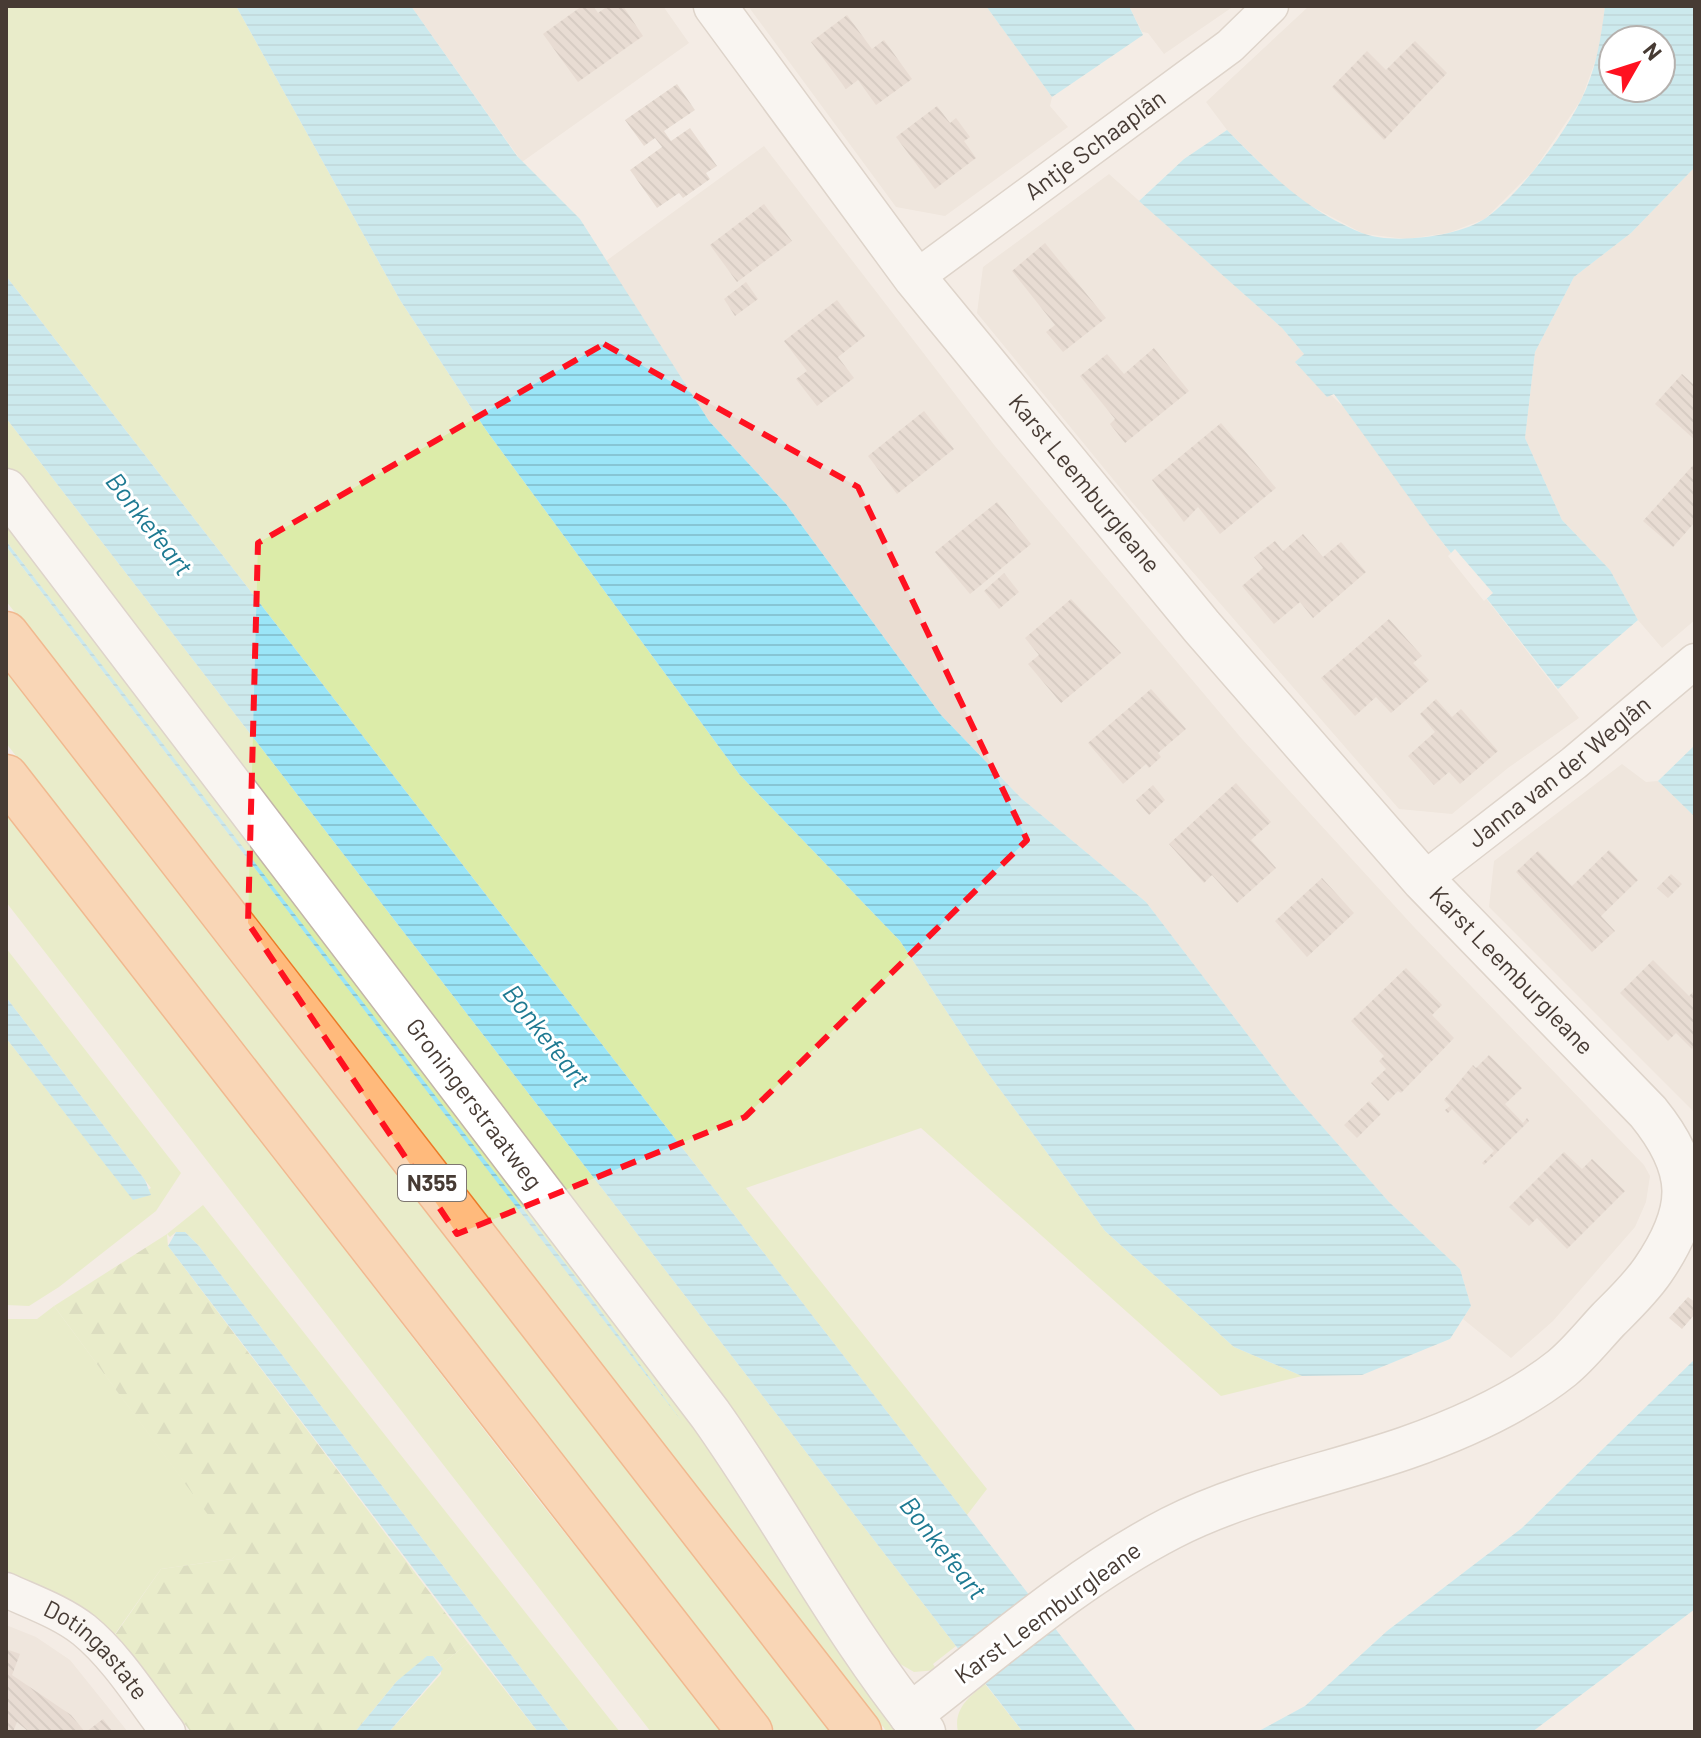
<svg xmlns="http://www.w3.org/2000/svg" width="1701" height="1738" font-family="Barlow,sans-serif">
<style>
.residential{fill:#e9ddd2}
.grass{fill:#dceca9}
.forest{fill:url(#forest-firs)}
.water{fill:url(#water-rules);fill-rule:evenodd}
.pier{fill:#f4ece5}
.building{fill:url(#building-back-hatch)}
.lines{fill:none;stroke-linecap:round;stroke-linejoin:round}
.minor-casing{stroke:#c3b5a9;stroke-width:37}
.tertiary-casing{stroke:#c3b5a9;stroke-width:45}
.trunk-casing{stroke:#ec7a27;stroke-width:47}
.minor{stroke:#fff;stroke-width:34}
.tertiary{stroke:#fff;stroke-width:42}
.trunk{stroke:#ffba7c;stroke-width:44}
.marked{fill:none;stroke:#ff1120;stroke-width:6;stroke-dasharray:16 10;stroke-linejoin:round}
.labels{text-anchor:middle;stroke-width:6;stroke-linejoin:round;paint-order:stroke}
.shield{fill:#fff;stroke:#7e7671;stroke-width:2}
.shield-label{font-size:22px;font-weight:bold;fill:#473b34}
.street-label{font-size:24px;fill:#473b34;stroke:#fff}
.water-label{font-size:26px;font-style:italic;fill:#1e7a92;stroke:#fff}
</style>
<defs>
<pattern id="forest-firs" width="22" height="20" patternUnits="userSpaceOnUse" patternTransform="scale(2)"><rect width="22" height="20" fill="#dceca9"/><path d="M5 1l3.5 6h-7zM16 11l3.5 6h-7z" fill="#becb92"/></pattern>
<pattern id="water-rules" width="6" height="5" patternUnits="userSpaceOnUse" patternTransform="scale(2)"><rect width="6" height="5" fill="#9be5f7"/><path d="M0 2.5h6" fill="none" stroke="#87c5d4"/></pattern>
<pattern id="building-back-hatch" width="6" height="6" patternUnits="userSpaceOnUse" patternTransform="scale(2)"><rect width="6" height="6" fill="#dac8bc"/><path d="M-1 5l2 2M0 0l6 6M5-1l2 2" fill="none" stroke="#b3a49a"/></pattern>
</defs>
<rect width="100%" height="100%" fill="#f4ece5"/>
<path class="residential" d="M 411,6 L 663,6 L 689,43 L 522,162 Z
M 748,6 L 986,6 L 1052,97 L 1050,106 L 1068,127 L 945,216 L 896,207 Z
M 1129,6 L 1234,6 L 1164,54 L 1148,33 L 1142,32 Z
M 1309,6 L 1605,6 L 1600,48 L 1581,100 L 1534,170 L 1485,219 L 1448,233 L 1407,239 L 1364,234 L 1296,198 L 1227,130 L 1206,102 Z
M 764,146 L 995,446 L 1242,739 L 1414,927 L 1644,1165 L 1650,1176 L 1646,1202 L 1635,1227 L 1553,1321 L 1511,1358 L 1463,1319 L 1471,1306 L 1460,1269 L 1389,1202 L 1290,1090 L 1146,902 L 1021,798 L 941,715 L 786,504 L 709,421 L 606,261 Z
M 1695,167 L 1695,620 L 1662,648 L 1638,620 L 1610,570 L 1562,520 L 1525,438 L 1535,352 L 1574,277 L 1631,233 Z
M 1109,174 L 1282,328 L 1304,354 L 1296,362 L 1351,414 L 1432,529 L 1579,718 L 1508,768 L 1452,814 L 1399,809 L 1130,500 L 977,313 L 983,267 Z
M 1622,764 L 1646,782 L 1658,781 L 1695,817 L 1695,1113 L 1489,907 L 1494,861 Z
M 6,1625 L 36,1637 L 70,1660 L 128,1732 L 6,1732 Z"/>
<path class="grass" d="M 6,6 L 236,6 L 400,300 L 486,430 L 739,774 L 900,941 L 984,1068 L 1105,1231 L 1234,1347 L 1302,1376 L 1221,1396 L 921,1128 L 746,1188 L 987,1489 L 967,1515 L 6,276 Z
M 6,418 L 956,1646 L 933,1664 L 937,1670 L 914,1672 L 890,1658 L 686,1355 L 6,466 Z
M 6,513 L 614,1308 L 902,1732 L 887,1732 L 6,601 L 6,546 L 683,1422 L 6,541 Z
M 6,671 L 784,1671 L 831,1732 L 776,1732 L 621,1543 L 6,743 Z
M 6,812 L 536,1497 L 724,1732 L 651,1732 L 6,902 Z
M 6,948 L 181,1173 L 156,1211 L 59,1287 L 29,1306 L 6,1305 L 6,1038 L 133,1199 L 151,1188 L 6,997 Z
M 203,1205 L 620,1732 L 570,1732 L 199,1246 L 185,1232 L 176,1232 L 170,1237 L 167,1234 Z
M 54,1306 L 238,1554 L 232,1559 L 161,1569 L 115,1634 L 84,1609 L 6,1572 L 6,1319 L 37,1319 Z
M 468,1643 L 538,1732 L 389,1732 L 441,1674 L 441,1665 Z
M 985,1684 L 1023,1732 L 958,1732 C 953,1709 969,1697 985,1684 Z"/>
<path class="forest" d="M 167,1234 L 168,1246 L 468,1643 L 441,1665 L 433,1656 L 397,1681 L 355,1732 L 191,1732 L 115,1635 L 161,1569 L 232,1559 L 237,1554 L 54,1306 Z"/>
<path class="water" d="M 236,6 L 411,6 L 517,156 L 580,219 L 709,421 L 786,504 L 941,715 L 1021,798 L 1146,902 L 1290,1090 L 1389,1202 L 1460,1269 L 1471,1306 L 1450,1339 L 1362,1375 L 1302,1376 L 1234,1347 L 1105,1231 L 984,1068 L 900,941 L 739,774 L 486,430 L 400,300 Z
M 986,6 L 1129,6 L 1143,35 L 1052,97 Z
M 1605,6 L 1695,6 L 1695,167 L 1631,233 L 1574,277 L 1535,352 L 1525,438 L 1562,520 L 1610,570 L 1638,620 L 1558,689 L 1432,529 L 1334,394 L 1327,397 L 1295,362 L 1304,354 L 1282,328 L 1139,201 L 1184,159 L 1227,130 C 1272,175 1302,208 1362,233 C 1392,245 1458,237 1486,218 C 1520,193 1562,138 1581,100 C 1596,71 1601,38 1605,6 ZM 1613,40 L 1661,40 L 1661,88 L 1613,88 Z
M 6,276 L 1061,1636 L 1137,1732 L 1023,1732 L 956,1646 L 6,418 Z
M 6,541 L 578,1280 L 683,1423 L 6,546 Z
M 1695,745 L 1695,817 L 1658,781 Z
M 6,997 L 145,1180 L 151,1195 L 133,1200 L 6,1038 Z
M 176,1232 L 185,1232 L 199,1246 L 570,1732 L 538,1732 L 168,1246 Z
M 1695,1359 L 1695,1609 L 1532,1732 L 1257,1732 L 1305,1706 L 1387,1631 L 1522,1528 Z
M 427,1656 L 433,1656 L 443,1669 L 389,1732 L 355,1732 L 397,1681 Z"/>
<path class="pier" d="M 1455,549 L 1493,593 L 1484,601 L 1448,556 Z"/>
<path class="building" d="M 582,6 L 593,6 L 598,13 L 608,6 L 623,6 L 643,36 L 578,82 L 543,34 Z
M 847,15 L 872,49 L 884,40 L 912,79 L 876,105 L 858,80 L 846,89 L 811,42 Z
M 1415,41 L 1447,73 L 1384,140 L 1332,87 L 1367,51 L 1386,70 Z
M 677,84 L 695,110 L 664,131 L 671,141 L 690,128 L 717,166 L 706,173 L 710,179 L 683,198 L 679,193 L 657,208 L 630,170 L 662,147 L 655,138 L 644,146 L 625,120 Z
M 937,106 L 950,123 L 956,118 L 970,137 L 964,141 L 976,158 L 935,189 L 896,137 Z
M 764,204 L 792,241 L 737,282 L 710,245 Z
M 1045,243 L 1106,318 L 1063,352 L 1046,332 L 1055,325 L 1012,271 Z
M 746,282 L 758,299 L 735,316 L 724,299 Z
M 837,300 L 865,336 L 838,357 L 854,378 L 817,406 L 796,379 L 807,371 L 784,341 Z
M 1154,348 L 1189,391 L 1125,443 L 1110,424 L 1115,419 L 1080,376 L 1107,354 L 1124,374 Z
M 1682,374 L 1695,386 L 1695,440 L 1655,404 Z
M 924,411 L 954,449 L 897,494 L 868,456 Z
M 1221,423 L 1276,488 L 1220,534 L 1198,507 L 1184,522 L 1152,480 Z
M 1695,463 L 1695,522 L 1673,547 L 1643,521 Z
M 997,502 L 1031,544 L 970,594 L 935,552 Z
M 1303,534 L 1323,557 L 1341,542 L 1366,572 L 1313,618 L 1300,602 L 1274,624 L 1242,586 L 1263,568 L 1254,557 L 1275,541 L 1283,551 Z
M 1004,573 L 1019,592 L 999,609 L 984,591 Z
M 1071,599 L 1121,653 L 1061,703 L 1028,664 L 1039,655 L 1025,638 Z
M 1389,619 L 1422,656 L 1413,663 L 1429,680 L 1391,713 L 1376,697 L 1355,716 L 1321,678 Z
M 1151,689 L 1186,729 L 1158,753 L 1161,757 L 1149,768 L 1146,764 L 1123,784 L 1088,743 Z
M 1436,699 L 1452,717 L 1461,709 L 1498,751 L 1460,784 L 1449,772 L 1434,785 L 1408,756 L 1435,732 L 1420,714 Z
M 1236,783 L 1271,822 L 1251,840 L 1276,868 L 1237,903 L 1212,875 L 1204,883 L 1169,844 Z
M 1153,785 L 1165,800 L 1149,815 L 1136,800 Z
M 1609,850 L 1638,880 L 1601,916 L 1615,931 L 1592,952 L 1516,872 L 1538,851 L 1572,886 Z
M 1671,874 L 1682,884 L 1668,898 L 1657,888 Z
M 1322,878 L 1354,913 L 1307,957 L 1275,921 Z
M 1653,960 L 1689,996 L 1695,990 L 1695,1045 L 1692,1049 L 1676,1033 L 1668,1041 L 1620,993 Z
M 1406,968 L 1442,1005 L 1432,1015 L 1454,1038 L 1401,1093 L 1398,1091 L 1388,1101 L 1371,1083 L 1386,1069 L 1379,1061 L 1384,1056 L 1351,1021 Z
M 1489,1055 L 1522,1088 L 1505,1104 L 1523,1123 L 1527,1118 L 1529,1121 L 1484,1165 L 1482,1163 L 1494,1151 L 1452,1109 L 1448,1113 L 1445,1110 L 1450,1106 L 1444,1100 L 1473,1065 L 1476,1068 Z
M 1369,1101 L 1381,1114 L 1357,1138 L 1344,1125 Z
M 1564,1152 L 1582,1169 L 1592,1159 L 1625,1191 L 1567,1249 L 1537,1218 L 1529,1226 L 1509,1207 Z
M 1688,1297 L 1695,1302 L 1695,1314 L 1682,1329 L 1669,1318 Z
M 6,1649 L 20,1654 L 12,1675 L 71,1715 L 85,1732 L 29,1732 L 17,1722 L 13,1732 L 6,1729 Z
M 103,1719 L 113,1732 L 86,1732 Z"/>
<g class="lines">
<defs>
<g id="minor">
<path id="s1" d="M 915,278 L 1230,46 L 1271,6"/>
<path id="s2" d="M 1423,880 L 1574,763 L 1695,661"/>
<path id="s3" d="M 6,1590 C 32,1602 61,1612 84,1630 C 117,1657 142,1698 168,1732"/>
</g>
<g id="tertiary">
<path id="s4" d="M 715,6 L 915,278 L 1202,627 L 1423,880 L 1648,1112 C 1695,1170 1694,1210 1653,1270 C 1640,1289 1624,1304 1608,1320 C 1593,1336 1579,1354 1562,1368 C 1517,1404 1460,1429 1406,1448 C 1328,1475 1245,1490 1171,1528 C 1076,1577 994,1650 910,1715"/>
<path id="s5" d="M 6,490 L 710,1414 C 784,1518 843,1633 924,1732"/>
</g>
<path id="trunk" d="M 6,634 L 859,1732
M 6,777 L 750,1732"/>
</defs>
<use href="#minor" class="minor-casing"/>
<use href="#tertiary" class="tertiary-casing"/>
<use href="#trunk" class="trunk-casing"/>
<use href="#minor" class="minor"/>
<use href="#tertiary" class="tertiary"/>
<use href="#trunk" class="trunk"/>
</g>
<path d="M0 0H1701V1738H0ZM 604,344 L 858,487 L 1027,840 L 745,1117 L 457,1234 L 248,923 L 258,543 Z" fill="#f4ece5" fill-opacity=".55" fill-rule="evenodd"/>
<path class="marked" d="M 604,344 L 858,487 L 1027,840 L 745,1117 L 457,1234 L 248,923 L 258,543 Z"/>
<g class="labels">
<rect class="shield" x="398" y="1165" width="68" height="36" rx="6"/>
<g class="shield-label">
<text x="432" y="1191">N355</text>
</g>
<g class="street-label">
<text dy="8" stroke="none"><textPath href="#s1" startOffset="224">Antje Schaaplân</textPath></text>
<text dy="8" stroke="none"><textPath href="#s4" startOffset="604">Karst Leemburgleane</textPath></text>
<text dy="8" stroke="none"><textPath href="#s2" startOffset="174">Janna van der Weglân</textPath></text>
<text dy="8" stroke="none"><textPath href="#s4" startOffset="1252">Karst Leemburgleane</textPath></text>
<text dy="8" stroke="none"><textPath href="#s5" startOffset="772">Groningerstraatweg</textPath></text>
<text transform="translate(1048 1613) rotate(-36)" y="8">Karst Leemburgleane</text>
<text dy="8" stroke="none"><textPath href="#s3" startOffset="110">Dotingastate</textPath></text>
</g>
<g class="water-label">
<text transform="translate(149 524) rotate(52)" y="9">Bonkefeart</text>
<text transform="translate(546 1036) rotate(52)" y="9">Bonkefeart</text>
<text transform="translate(943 1548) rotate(52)" y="9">Bonkefeart</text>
</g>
</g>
<rect width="1701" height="1738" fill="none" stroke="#473b34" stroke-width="16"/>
<g transform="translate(1637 64) rotate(51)"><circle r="38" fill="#ffffff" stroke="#b5b1ae" stroke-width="2"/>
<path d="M0-6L14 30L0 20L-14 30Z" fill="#ff1120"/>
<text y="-12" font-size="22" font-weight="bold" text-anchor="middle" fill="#473b34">N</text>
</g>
</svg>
